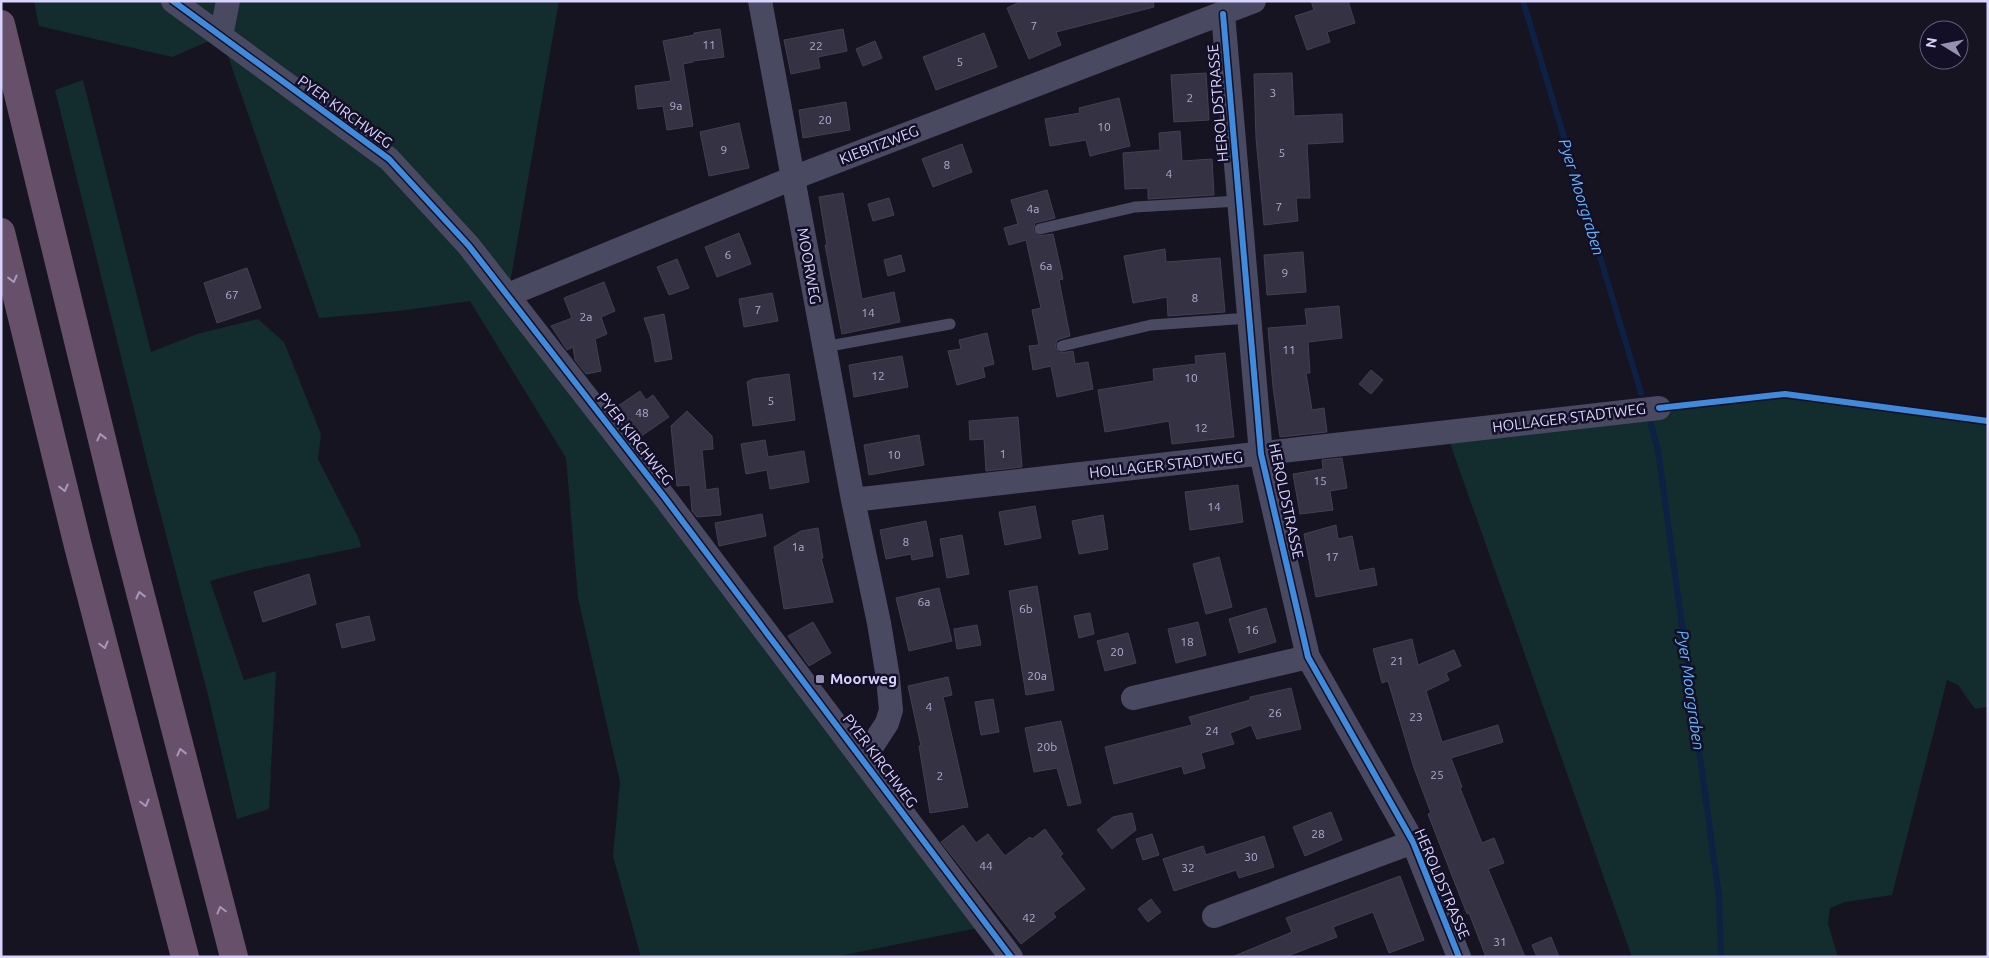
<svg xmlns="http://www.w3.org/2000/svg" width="1989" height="958" font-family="Ubuntu,sans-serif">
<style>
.green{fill:#132c2d}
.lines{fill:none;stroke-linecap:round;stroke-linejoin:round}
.stream{stroke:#0d2144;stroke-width:6}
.building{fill:#343243;stroke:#433f54}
.service{stroke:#4a4962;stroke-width:11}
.minor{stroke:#4a4962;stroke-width:24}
.motorway{stroke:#67516a;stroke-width:28}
.cycleway-casing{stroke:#130f26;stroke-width:9}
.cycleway{stroke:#408adc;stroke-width:6}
.oneway{stroke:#a699bc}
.poi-dot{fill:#9591b1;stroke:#130f26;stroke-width:2}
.labels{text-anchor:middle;stroke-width:5;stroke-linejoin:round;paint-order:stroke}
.number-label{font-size:12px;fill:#b0acd0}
.street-label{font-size:15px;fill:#d9d4ff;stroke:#130f26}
.poi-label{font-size:15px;font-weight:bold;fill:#d9d4ff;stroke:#130f26;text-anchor:start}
.water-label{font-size:16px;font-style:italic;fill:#62b6ff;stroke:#130f26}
</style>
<rect width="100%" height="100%" fill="#161421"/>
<path class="green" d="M 34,1 L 559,1 L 508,295 L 988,926 L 834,957 L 641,957 L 613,856 L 620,782 L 578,598 L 566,458 L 470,301 L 399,311 L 319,318 L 221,36 L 172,57 L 39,26 Z
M 83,80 L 151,352 L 197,334 L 258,319 L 284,342 L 321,434 L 318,459 L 359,539 L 361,547 L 250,570 L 210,581 L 244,680 L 276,671 L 269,809 L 237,819 L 207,691 L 148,466 L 55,90 Z
M 1785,394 L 1988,421 L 1987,707 L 1975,709 L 1958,685 L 1947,680 L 1892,895 L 1845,902 L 1830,908 L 1828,924 L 1838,957 L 1632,957 L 1446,432 Z"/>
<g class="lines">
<path class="stream" d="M 1523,1 L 1641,393
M 1651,425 L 1658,450 L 1719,896 L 1721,957"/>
</g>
<path class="building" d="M 1022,1 L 1153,1 L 1154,7 L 1056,32 L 1061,45 L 1029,59 L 1007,8 Z
M 1311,1 L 1348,1 L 1355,23 L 1327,32 L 1330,42 L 1307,50 L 1295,16 L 1314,10 Z
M 720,29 L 724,57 L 693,61 L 693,62 L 683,64 L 693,126 L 667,130 L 663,106 L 638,109 L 635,86 L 671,81 L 663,41 L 694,35 L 694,33 Z
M 843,29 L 847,51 L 818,57 L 820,68 L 791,74 L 784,40 Z
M 984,33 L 997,67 L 936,90 L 923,57 Z
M 875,41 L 882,58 L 863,66 L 856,49 Z
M 1206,73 L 1209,120 L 1174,122 L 1171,75 Z
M 1292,73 L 1294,116 L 1342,114 L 1343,142 L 1307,144 L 1310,198 L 1296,198 L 1298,221 L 1264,225 L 1256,138 L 1254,74 Z
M 1119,98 L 1130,146 L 1090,156 L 1086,140 L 1050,146 L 1045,119 L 1080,113 L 1079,108 Z
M 846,102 L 850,130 L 803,138 L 799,110 Z
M 739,123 L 749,168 L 709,176 L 700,132 Z
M 1180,131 L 1182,161 L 1212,159 L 1214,195 L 1148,199 L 1148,188 L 1125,189 L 1123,153 L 1160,150 L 1159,133 Z
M 962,144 L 972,172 L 933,187 L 922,159 Z
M 1047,190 L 1055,218 L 1035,223 L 1033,230 L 1038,236 L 1053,234 L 1063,279 L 1059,280 L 1070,336 L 1057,340 L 1055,347 L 1060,353 L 1073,351 L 1075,364 L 1088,362 L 1093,389 L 1057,397 L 1051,366 L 1033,370 L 1029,346 L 1039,345 L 1032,310 L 1041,308 L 1026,240 L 1009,245 L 1004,228 L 1018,224 L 1011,200 Z
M 843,193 L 862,299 L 894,292 L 900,322 L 842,334 L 825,245 L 827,245 L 819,197 Z
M 889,198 L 894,215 L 873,221 L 868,204 Z
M 739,233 L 751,264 L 717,277 L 705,247 Z
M 1165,249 L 1166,262 L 1220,258 L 1225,312 L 1168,316 L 1167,297 L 1133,303 L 1124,256 Z
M 1303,252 L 1306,292 L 1267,295 L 1264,255 Z
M 901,255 L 905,271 L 888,276 L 884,260 Z
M 677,259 L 689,288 L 669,295 L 657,267 Z
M 247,268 L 261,308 L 217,323 L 204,283 Z
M 604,282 L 615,311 L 601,317 L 607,334 L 595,339 L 601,371 L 586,374 L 575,360 L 573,347 L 567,350 L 551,326 L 572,318 L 564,298 Z
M 772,293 L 778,321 L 744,327 L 739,299 Z
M 1339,306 L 1342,338 L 1308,342 L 1310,373 L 1306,373 L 1312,410 L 1324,408 L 1327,432 L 1280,437 L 1273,387 L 1268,328 L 1307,325 L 1305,309 Z
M 664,314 L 672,359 L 655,362 L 651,338 L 644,318 Z
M 987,333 L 994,364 L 983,367 L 985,377 L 957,385 L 948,351 L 961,349 L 959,340 Z
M 1225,353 L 1234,437 L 1172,444 L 1169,421 L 1105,432 L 1098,390 L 1154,381 L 1153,369 L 1196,364 L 1195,356 Z
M 902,356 L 908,387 L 854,397 L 849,365 Z
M 1371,370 L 1383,380 L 1371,394 L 1359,384 Z
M 789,374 L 795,420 L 753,426 L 747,382 L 753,379 Z
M 640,391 L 646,400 L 653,395 L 669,417 L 637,439 L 615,408 Z
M 687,411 L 712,436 L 713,449 L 702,450 L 706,490 L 718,488 L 721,515 L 697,517 L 692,511 L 690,485 L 677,486 L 671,426 Z
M 1018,417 L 1022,467 L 986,471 L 984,439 L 970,440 L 969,421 Z
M 919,435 L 924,465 L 869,475 L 864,445 Z
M 765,440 L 768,457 L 804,451 L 809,482 L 770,489 L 767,470 L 746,474 L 741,444 Z
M 1342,458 L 1347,488 L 1330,491 L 1333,510 L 1300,514 L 1293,474 L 1323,469 L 1322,460 Z
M 1238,485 L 1243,522 L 1190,530 L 1185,492 Z
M 1035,506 L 1041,538 L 1005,545 L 999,512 Z
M 762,514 L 766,536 L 719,546 L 715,523 Z
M 1103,515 L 1108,549 L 1079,554 L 1072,521 Z
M 926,521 L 933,556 L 912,560 L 911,554 L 886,559 L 880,530 Z
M 1336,525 L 1338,539 L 1352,536 L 1359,571 L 1374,568 L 1377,585 L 1316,597 L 1304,534 Z
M 818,528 L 823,558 L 821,558 L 833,602 L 784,609 L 774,547 L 801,531 Z
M 962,535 L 969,574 L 947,578 L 940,539 Z
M 1219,557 L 1232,607 L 1206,614 L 1193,564 Z
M 309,574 L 316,604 L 263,622 L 254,592 Z
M 1037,586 L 1054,690 L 1026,695 L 1009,591 Z
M 939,588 L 952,641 L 909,651 L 896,598 Z
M 1266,608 L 1276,642 L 1239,653 L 1229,619 Z
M 1090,613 L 1094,634 L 1079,638 L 1074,616 Z
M 369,616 L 375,640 L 342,648 L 336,624 Z
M 813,622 L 831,653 L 809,666 L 788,636 Z
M 1198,622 L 1206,655 L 1176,663 L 1168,629 Z
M 977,625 L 981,645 L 957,649 L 954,629 Z
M 1128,633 L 1136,663 L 1105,671 L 1097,641 Z
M 1412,639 L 1418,665 L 1454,650 L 1461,666 L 1446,673 L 1449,680 L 1426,691 L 1442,742 L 1498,725 L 1503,742 L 1451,758 L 1462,787 L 1460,788 L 1482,843 L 1494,838 L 1504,863 L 1488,869 L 1525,957 L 1486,957 L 1469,913 L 1467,914 L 1428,814 L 1431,813 L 1414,768 L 1388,681 L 1382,683 L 1373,649 Z
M 948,677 L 952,695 L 943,697 L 968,807 L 930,813 L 919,746 L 921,746 L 908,686 Z
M 1291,688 L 1301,729 L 1257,739 L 1251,725 L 1230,733 L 1234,744 L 1201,753 L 1205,768 L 1184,774 L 1182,766 L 1114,784 L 1105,747 L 1192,725 L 1189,717 L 1250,700 L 1250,697 Z
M 993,699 L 999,732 L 981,735 L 975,702 Z
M 1061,721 L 1081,803 L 1068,806 L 1057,768 L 1034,772 L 1025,728 Z
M 1331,812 L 1342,840 L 1305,856 L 1293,827 Z
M 1132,813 L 1136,830 L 1112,849 L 1097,830 L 1113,817 Z
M 963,825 L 976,843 L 988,834 L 1005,856 L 1030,837 L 1032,839 L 1045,829 L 1063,854 L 1060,856 L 1085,889 L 1053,913 L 1056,917 L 1021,944 L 941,842 Z
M 1152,834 L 1159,855 L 1143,860 L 1136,839 Z
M 1264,836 L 1274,867 L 1239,878 L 1236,870 L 1174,891 L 1163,859 L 1203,846 L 1206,855 Z
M 1400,876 L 1424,940 L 1389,953 L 1373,912 L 1333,927 L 1337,937 L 1285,957 L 1232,957 L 1292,932 L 1286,918 Z
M 1151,899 L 1161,912 L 1148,922 L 1138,909 Z
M 1551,937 L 1559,957 L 1537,957 L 1532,945 Z"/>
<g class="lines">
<path class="service" d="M 1040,229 L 1135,207 L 1239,201
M 1062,346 L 1151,325 L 1249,318
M 824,347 L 950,324"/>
<path class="minor" d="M 173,1 L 389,159 L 469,246 L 665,498 L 1011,957
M 760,1 L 853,500 L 879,623 L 888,678 L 891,710 L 887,723 L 863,760
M 1223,14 L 1261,454 L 1308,657 L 1413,842 L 1459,957
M 221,36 L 228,1
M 508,295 L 793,178 L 1254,1
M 853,500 L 1659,408
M 1133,698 L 1308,657
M 1214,916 L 1413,842"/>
<path class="motorway" d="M 1,24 L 125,534 L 234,957
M 1,232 L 78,546 L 185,957"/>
<defs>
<path id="cycleway" d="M 173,1 L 389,159 L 469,246 L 665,498 L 1011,957
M 1223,14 L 1261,454 L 1308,657 L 1413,842 L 1459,957
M 1659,408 L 1785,394 L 1988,421"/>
</defs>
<use href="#cycleway" class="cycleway-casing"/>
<use href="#cycleway" class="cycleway"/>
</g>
<defs><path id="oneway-chevron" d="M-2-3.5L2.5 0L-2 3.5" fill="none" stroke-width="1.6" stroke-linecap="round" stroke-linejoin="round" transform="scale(1.25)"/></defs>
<g class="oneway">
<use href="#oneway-chevron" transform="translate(13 279) rotate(76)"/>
<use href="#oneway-chevron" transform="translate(101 437) rotate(-104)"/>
<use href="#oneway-chevron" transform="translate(64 488) rotate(76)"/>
<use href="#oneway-chevron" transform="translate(140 595) rotate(-104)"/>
<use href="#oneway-chevron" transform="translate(104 645) rotate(75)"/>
<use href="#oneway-chevron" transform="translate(181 752) rotate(-104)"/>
<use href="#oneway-chevron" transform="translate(145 803) rotate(75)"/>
<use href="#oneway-chevron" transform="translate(221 910) rotate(-105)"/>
</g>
<rect class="poi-dot" x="815" y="674" width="10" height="10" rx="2.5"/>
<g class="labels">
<g class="number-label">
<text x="1034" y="30">7</text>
<text x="709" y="49">11</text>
<text x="816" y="50">22</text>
<text x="960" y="66">5</text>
<text x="1273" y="97">3</text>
<text x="1190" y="102">2</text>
<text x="676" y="110">9a</text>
<text x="825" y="124">20</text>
<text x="1104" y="131">10</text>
<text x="724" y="154">9</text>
<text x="1282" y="157">5</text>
<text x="947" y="169">8</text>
<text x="1169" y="178">4</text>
<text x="1279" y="211">7</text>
<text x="1033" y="213">4a</text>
<text x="728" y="259">6</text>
<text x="1046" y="270">6a</text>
<text x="1285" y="277">9</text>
<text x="232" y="299">67</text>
<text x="1195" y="302">8</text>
<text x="758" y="314">7</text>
<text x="868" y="317">14</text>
<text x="586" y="321">2a</text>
<text x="1289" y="354">11</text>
<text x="878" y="380">12</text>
<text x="1191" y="382">10</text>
<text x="771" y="405">5</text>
<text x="642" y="417">48</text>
<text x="1201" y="432">12</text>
<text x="1003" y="458">1</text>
<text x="894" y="459">10</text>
<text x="1320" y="485">15</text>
<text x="1214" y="511">14</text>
<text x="906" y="546">8</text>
<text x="798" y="551">1a</text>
<text x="1332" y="561">17</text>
<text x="924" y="606">6a</text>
<text x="1026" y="613">6b</text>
<text x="1252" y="634">16</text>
<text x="1187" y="646">18</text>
<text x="1117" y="656">20</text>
<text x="1397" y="665">21</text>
<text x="1037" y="680">20a</text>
<text x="929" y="711">4</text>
<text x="1275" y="717">26</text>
<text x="1416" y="721">23</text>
<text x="1212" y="735">24</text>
<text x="1047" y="751">20b</text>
<text x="1437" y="779">25</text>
<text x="940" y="780">2</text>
<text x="1318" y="838">28</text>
<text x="1251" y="861">30</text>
<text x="986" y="870">44</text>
<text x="1188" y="872">32</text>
<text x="1029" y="922">42</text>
<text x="1500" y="946">31</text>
</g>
<g class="street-label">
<text transform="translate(1218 103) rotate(-95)" y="5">HEROLDSTRASSE</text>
<text transform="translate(345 112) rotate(36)" y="5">PYER KIRCHWEG</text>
<text transform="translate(879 145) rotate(-21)" y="5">KIEBITZWEG</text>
<text transform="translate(809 266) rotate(80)" y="5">MOORWEG</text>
<text transform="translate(1569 418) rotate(-7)" y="5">HOLLAGER STADTWEG</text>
<text transform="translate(635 439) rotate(52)" y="5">PYER KIRCHWEG</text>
<text transform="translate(1166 465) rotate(-6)" y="5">HOLLAGER STADTWEG</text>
<text transform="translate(1286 501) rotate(78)" y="5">HEROLDSTRASSE</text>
<text transform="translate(880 761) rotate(53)" y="5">PYER KIRCHWEG</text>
<text transform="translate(1442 884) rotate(67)" y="5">HEROLDSTRASSE</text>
</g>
<g class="poi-label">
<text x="830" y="684">Moorweg</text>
</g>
<g class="water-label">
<text transform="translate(1582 197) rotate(73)" y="6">Pyer Moorgraben</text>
<text transform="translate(1691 690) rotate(82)" y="6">Pyer Moorgraben</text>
</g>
</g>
<rect width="1989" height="958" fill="none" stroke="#d9d4ff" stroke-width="5"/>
<g transform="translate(1944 45) rotate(280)"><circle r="24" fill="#130f26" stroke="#625e7d"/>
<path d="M0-4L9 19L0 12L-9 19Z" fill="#9591b1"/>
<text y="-8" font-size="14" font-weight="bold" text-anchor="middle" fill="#d9d4ff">N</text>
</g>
</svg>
